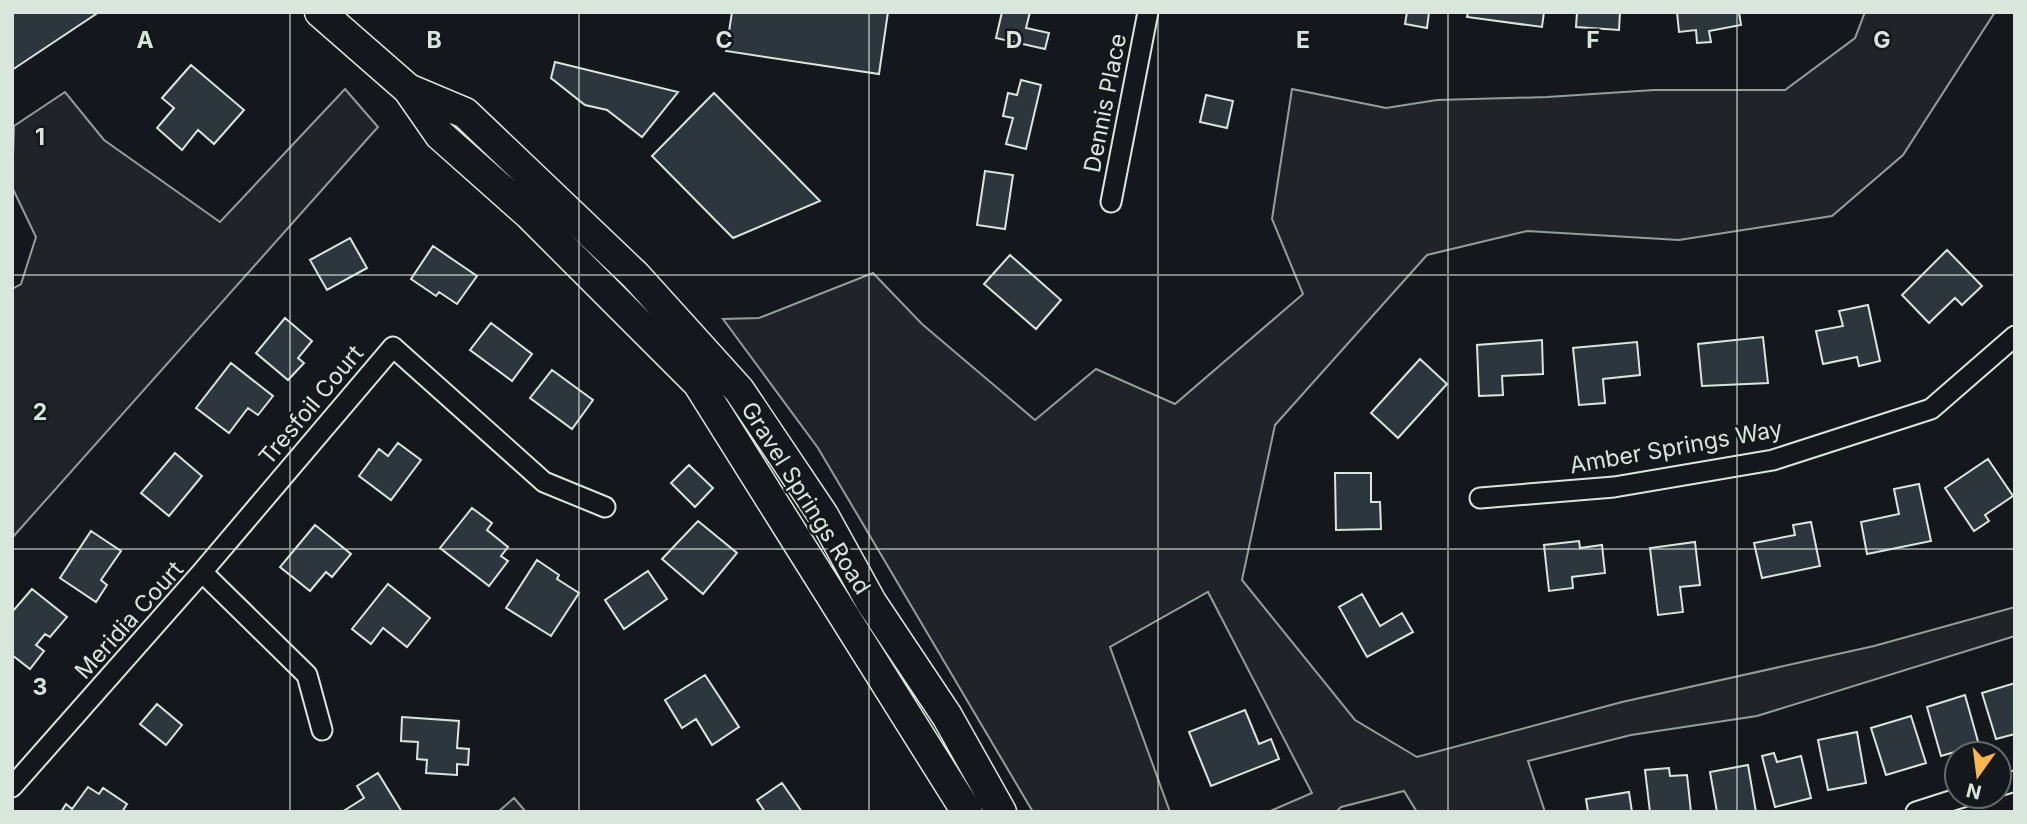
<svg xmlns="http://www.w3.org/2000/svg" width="2027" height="824" font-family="Inter,sans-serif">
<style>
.green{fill:#202428;stroke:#939e99;stroke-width:2}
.building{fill:#2c363c;stroke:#d8e6dc;stroke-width:2}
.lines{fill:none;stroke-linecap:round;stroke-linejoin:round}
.street-casing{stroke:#d8e6dc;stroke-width:23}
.primary-casing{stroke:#d8e6dc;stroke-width:33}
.street{stroke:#14181c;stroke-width:19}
.primary{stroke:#14181c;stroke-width:30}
.grid{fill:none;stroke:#d8e6dc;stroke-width:2;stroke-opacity:0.55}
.labels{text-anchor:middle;stroke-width:5;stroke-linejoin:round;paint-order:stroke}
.street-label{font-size:23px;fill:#d8e6dc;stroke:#14181c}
.grid-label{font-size:23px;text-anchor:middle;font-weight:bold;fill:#d8e6dc;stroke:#14181c;stroke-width:5;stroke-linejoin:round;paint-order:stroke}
</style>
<rect width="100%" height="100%" fill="#14181c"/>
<path class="green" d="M 1865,12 L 1995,12 L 1903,155 L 1832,216 L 1679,240 L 1527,231 L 1427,255 L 1275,425 L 1242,580 L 1355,720 L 1417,757 L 1622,702 L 1874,646 L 2015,607 L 2015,636 L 1757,716 L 1631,735 L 1528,761 L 1545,812 L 1417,812 L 1404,791 L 1341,807 L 1336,812 L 1268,812 L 1312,793 L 1208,592 L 1110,647 L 1170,812 L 1033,812 L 818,448 L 723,319 L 759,318 L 873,273 L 922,324 L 1035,420 L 1096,369 L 1175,404 L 1303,294 L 1272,219 L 1292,89 L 1386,108 L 1437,100 L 1547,97 L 1654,90 L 1785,90 L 1855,38 Z
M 345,89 L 378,127 L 12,538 L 12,289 L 21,284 L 36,237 L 12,187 L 14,126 L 65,92 L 104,140 L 220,222 Z
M 514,798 L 526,812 L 498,812 Z"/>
<path class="building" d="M 12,12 L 99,12 L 12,70 Z
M 732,12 L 888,12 L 879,74 L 726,51 Z
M 1002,12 L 1030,12 L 1026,28 L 1049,33 L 1045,49 L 996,38 Z
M 1407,12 L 1429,12 L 1427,28 L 1405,24 Z
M 1468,12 L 1544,12 L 1542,27 L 1467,17 Z
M 1577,12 L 1620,12 L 1619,30 L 1576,27 Z
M 1677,12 L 1739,12 L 1741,25 L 1709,31 L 1711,42 L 1697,43 L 1696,30 L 1679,32 Z
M 555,62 L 678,92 L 642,137 L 607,110 L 585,105 L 551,78 Z
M 191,65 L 244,110 L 214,144 L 198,130 L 182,150 L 157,128 L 174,108 L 162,98 Z
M 1021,80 L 1041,85 L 1026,149 L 1006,144 L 1013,118 L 1003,116 L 1008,93 L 1017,95 Z
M 714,93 L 820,201 L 733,238 L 652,156 Z
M 1206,95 L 1233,101 L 1227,128 L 1200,122 Z
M 985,171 L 1013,175 L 1005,229 L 977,225 Z
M 350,238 L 367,268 L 327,290 L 310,260 Z
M 433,246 L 477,276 L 457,304 L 439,292 L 436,296 L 411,279 Z
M 1947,250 L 1982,286 L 1962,305 L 1955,298 L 1929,323 L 1902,295 Z
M 1010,255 L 1061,300 L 1036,329 L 984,284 Z
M 1868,305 L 1880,361 L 1859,366 L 1857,357 L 1823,364 L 1816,331 L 1843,326 L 1839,311 Z
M 285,318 L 312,341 L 298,358 L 304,363 L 288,380 L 256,353 Z
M 491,323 L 532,354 L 512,381 L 470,350 Z
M 1763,337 L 1768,383 L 1702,386 L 1698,344 Z
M 1542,340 L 1543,374 L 1502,376 L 1503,395 L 1479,396 L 1477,345 Z
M 1637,342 L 1640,375 L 1603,379 L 1605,403 L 1579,405 L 1573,348 Z
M 1420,359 L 1447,384 L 1398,438 L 1371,413 Z
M 231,363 L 273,396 L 258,415 L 248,408 L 229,433 L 196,408 Z
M 552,370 L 593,400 L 572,429 L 530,398 Z
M 398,443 L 421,460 L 391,500 L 359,476 L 379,449 L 388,456 Z
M 175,453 L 202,476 L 169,516 L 141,493 Z
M 1988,459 L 2013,496 L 1985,515 L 1989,521 L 1974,531 L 1945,488 Z
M 689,465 L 713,488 L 695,507 L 671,483 Z
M 1335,473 L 1371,473 L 1371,502 L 1380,502 L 1381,529 L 1336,530 Z
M 1919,484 L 1931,541 L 1867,554 L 1861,522 L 1899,514 L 1894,489 Z
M 472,508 L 492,523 L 487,530 L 508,547 L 501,556 L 508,561 L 489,586 L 440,548 Z
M 698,521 L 737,553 L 703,594 L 662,559 Z
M 1811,522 L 1820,566 L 1762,578 L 1754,543 L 1795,535 L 1793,525 Z
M 315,525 L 351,554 L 332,577 L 326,572 L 310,591 L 280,567 Z
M 91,531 L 121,551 L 101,580 L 107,585 L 96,602 L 60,578 Z
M 1579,541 L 1580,548 L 1602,545 L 1605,573 L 1572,577 L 1573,588 L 1549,591 L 1544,545 Z
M 1695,542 L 1700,585 L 1680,587 L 1683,612 L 1658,615 L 1650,548 Z
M 537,560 L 559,575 L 557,579 L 579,593 L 551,636 L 506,608 Z
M 648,571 L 667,599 L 624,629 L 605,600 Z
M 388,584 L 430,618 L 407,647 L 383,628 L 371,644 L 352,629 Z
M 32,589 L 67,617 L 50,637 L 45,634 L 36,645 L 44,651 L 30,669 L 12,655 L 12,612 Z
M 1362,594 L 1380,626 L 1402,613 L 1413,632 L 1367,657 L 1339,607 Z
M 705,675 L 739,727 L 712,745 L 696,719 L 682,728 L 665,700 Z
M 2015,683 L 2015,734 L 1996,739 L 1982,693 Z
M 1965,695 L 1979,745 L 1941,756 L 1927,707 Z
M 157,704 L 182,725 L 166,745 L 140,724 Z
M 1245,710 L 1259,744 L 1271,739 L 1279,759 L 1211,786 L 1189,732 Z
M 1911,716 L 1926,763 L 1886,775 L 1871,728 Z
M 402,717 L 459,721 L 457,748 L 469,749 L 468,765 L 457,764 L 457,775 L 426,773 L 427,760 L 417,759 L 418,742 L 401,741 Z
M 1857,732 L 1866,783 L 1828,790 L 1818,740 Z
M 1774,753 L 1777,762 L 1801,756 L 1811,798 L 1775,807 L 1762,756 Z
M 1748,765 L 1756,812 L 1717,812 L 1710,772 Z
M 1669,768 L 1670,776 L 1687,775 L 1691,812 L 1650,812 L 1645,770 Z
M 378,773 L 402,812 L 342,812 L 364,798 L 357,786 Z
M 782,783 L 802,812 L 765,812 L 757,800 Z
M 88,787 L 99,794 L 103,788 L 127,804 L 122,812 L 61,812 L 66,804 L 72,809 Z
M 1629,792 L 1632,812 L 1588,812 L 1586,799 Z"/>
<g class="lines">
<defs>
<path id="street" d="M 1111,202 L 1148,12
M 1480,498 L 1614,487 L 1773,460 L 1931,409 L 2015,336
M 202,572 L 307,675 L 322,730
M 1999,786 L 2015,781
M 12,787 L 202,572 L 393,347 L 544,482 L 605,507
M 1916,812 L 1966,796"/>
<path id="primary" d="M 320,12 L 408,89 L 440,135 L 529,214 L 698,383 L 967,812
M 408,89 L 465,113 L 636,276 L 739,390 L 823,515 L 871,602 L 947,716 L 1001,812"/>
</defs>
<use href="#street" class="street-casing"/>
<use href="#primary" class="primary-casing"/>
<use href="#street" class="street"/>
<use href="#primary" class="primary"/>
</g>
<path class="grid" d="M 290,12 L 290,812M 579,12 L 579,812M 869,12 L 869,812M 1158,12 L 1158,812M 1448,12 L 1448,812M 1737,12 L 1737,812M 12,275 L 2015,275M 12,549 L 2015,549"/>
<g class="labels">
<g class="street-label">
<text transform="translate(1105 103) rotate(-79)" y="8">Dennis Place</text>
<text transform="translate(311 405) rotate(-50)" y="8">Tresfoil Court</text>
<text transform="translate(1676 447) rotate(-10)" y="8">Amber Springs Way</text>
<text transform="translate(806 498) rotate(58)" y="8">Gravel Springs Road</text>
<text transform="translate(129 620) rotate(-48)" y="8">Meridia Court</text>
</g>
</g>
<g class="grid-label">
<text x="145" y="48">A</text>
<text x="434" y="48">B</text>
<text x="724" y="48">C</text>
<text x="1014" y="48">D</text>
<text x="1303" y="48">E</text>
<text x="1593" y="48">F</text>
<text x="1882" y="48">G</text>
<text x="40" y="145">1</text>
<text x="40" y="420">2</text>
<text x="40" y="695">3</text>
</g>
<rect width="2027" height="824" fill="none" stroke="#d8e6dc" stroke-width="28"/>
<g transform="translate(1978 775) rotate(194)"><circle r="33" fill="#14181c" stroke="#626a69" stroke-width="2"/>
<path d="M0-5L12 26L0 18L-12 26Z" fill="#ffb74d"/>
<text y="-10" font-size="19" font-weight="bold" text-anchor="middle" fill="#d8e6dc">N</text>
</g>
</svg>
